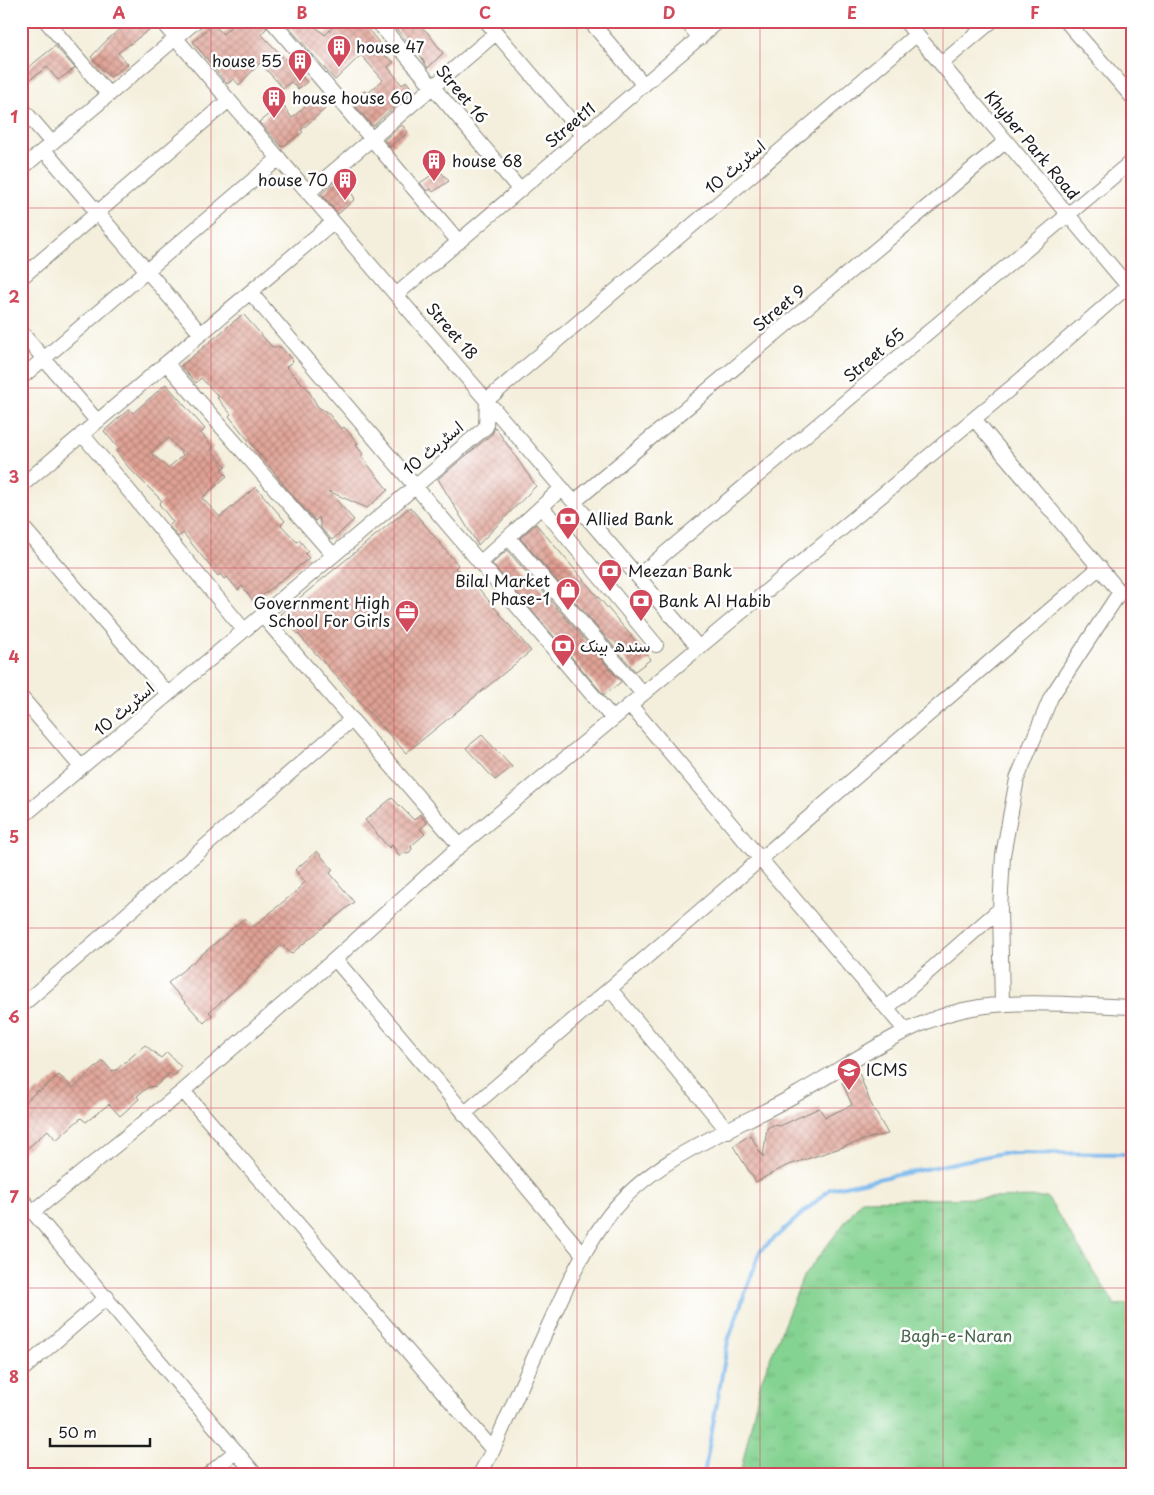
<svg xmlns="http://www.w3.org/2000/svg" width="1154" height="1495" font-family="'Playpen Sans','Playpen Sans Arabic',sans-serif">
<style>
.park{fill:url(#park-tufts);stroke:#507857}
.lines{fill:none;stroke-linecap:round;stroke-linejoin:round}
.stream{stroke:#79b7ec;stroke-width:4}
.building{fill:url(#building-cross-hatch);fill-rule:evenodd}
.minor-casing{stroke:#88867c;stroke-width:16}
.minor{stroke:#fff;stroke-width:14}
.grid{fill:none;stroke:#d1495b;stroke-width:1;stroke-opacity:0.55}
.labels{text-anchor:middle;stroke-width:5;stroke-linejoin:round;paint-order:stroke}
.poi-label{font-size:16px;fill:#1c1c1c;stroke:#fff;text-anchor:start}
.street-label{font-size:16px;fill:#1c1c1c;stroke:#fff}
.park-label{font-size:16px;fill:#46654b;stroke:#fff}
.neatline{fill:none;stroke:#d1495b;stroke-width:2}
.grid-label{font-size:16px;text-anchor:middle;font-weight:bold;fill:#d1495b}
</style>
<defs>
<pattern id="park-tufts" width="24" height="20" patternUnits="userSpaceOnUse" patternTransform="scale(1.25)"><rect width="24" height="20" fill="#85d392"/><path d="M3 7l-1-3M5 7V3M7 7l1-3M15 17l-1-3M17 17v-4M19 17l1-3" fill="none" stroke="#72b57d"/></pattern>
<pattern id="building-cross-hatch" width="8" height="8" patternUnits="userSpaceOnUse" patternTransform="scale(1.25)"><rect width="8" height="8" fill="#e0a295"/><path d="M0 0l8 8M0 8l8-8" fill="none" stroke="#b58379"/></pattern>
</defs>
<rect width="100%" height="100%" fill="#fff"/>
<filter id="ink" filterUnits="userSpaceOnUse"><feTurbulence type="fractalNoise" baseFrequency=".02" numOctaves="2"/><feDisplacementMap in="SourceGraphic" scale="10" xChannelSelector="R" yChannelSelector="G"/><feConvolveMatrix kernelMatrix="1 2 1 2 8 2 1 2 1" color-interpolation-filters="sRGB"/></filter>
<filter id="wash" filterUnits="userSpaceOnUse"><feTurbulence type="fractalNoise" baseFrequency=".0096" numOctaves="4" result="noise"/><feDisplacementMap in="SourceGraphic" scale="20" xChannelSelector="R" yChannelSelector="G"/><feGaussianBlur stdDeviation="1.12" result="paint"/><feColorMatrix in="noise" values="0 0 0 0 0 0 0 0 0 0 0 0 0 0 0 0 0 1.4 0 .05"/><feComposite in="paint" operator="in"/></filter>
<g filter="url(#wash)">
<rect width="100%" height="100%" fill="#f4efdc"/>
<path class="park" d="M 1047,1197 L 1115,1305 L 1133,1303 L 1133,1474 L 740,1474 L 761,1381 L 803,1277 L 862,1200 Z"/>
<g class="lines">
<path class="stream" d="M 704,1474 L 728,1341 L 760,1251 L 830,1189 L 1002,1153 L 1133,1154"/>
</g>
<g id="blocks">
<path class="building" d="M 130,21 L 144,21 L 150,29 L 118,53 L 128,64 L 110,77 L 91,57 L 108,39 Z
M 237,21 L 258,21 L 265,26 L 267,28 L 261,34 L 307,82 L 298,89 L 291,82 L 283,88 L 260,63 L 239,85 L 234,79 L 227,84 L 193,42 L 213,24 L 223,34 Z
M 290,21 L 309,21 L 325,35 L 339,21 L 362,21 L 379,43 L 374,48 L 394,62 L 388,67 L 402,85 L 406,81 L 413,90 L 373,126 L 356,107 L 358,104 L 354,100 L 364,91 L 368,93 L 383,80 L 361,55 L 335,80 L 286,24 Z
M 389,21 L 415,21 L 428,33 L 443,53 L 428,68 L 409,38 L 406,40 Z
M 55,46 L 75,68 L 58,80 L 47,67 L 21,86 L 21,59 L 29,67 Z
M 314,98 L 325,109 L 301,130 L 303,132 L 282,147 L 259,122 L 282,104 L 292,118 Z
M 402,125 L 408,132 L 390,147 L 384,140 Z
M 439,170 L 449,181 L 433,192 L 431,189 L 427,191 L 420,183 Z
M 342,176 L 355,199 L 338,214 L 321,194 Z
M 243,314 L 272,347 L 281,347 L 293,361 L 286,367 L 307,388 L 318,407 L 328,413 L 341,429 L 344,427 L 358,443 L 356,445 L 363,454 L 361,456 L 388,490 L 367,508 L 328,491 L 354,520 L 332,540 L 321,528 L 319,517 L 315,521 L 289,491 L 229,416 L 231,414 L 217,398 L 219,397 L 201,378 L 196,383 L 181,366 Z
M 166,384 L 205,429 L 201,433 L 213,447 L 211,450 L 226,466 L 221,470 L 227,476 L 202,498 L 220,517 L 256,487 L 285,521 L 281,525 L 297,542 L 299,540 L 308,551 L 305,554 L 309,558 L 254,602 L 242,586 L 238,590 L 227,577 L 224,579 L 220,574 L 218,576 L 183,533 L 178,537 L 169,526 L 173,522 L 159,504 L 162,501 L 129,468 L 116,451 L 119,449 L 104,431 L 129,409 L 133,413 ZM 169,438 L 183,455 L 168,468 L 151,453 Z
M 495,427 L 536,486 L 478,545 L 438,479 L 492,434 Z
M 410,507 L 458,565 L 455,568 L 466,580 L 469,577 L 531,651 L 406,753 L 280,614 Z
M 536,524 L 651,659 L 635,671 L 520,538 Z
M 507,550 L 621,682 L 604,695 L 492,564 Z
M 482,735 L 512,767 L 495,780 L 466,748 Z
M 392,798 L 414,820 L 420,814 L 427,823 L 420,829 L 425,834 L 411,846 L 412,849 L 408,854 L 403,853 L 400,857 L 392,845 L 389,848 L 365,820 Z
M 317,851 L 333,870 L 330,873 L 354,902 L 291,954 L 282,944 L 244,982 L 209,1012 L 212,1015 L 204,1023 L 168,983 L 245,918 L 253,927 L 295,892 L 305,882 L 295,870 Z
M 145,1045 L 161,1058 L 167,1052 L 182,1068 L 173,1076 L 170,1073 L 156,1086 L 148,1087 L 137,1096 L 139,1099 L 120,1116 L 109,1104 L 86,1122 L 81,1118 L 56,1140 L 48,1130 L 21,1154 L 21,1106 L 38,1090 L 39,1092 L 59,1075 L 73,1088 L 103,1061 L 112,1071 L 113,1070 L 115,1071 Z
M 859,1073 L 870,1102 L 888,1134 L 873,1137 L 786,1166 L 756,1182 L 733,1146 L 750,1135 L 763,1157 L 767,1128 L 773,1125 L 780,1126 L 819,1108 L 825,1117 L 852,1105 L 842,1082 Z"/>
</g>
</g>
<g filter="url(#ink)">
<use href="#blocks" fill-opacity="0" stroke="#88867c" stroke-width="1"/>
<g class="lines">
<defs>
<path id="minor" d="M 46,21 L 109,95
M 161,21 L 699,648
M 272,21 L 459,242
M 377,21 L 520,190
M 486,21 L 584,136
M 590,21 L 644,85
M 686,21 L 700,38
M 905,21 L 1133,292
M 1066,21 L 1133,98
M 941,64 L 992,21
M 21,107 L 52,143
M 44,150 L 201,334
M 21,169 L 196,21
M 308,193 L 496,33
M 21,278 L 229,100
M 250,292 L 613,719
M 397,294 L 719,21
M 21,332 L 97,421
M 166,363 L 333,555
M 21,378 L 279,158
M 974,419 L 1120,592 L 1051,697 L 1017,779 L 1003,855 L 1000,909 L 1002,1004
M 82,434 L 244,630
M 21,486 L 333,222
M 574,502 L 1006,141
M 542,507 L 656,645
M 21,525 L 168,694
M 508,537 L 643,694
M 480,563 L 562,488
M 638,576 L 1133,160
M 262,615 L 460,846
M 21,697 L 81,767
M 630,705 L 906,1031
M 21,818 L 486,427 L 487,400 L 916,35
M 335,959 L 582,1253
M 610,989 L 728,1131
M 21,1006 L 352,719
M 887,1008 L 1000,909
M 183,1091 L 493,1450
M 464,1114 L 1100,567
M 21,1198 L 255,1474
M 33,1212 L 183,1091 L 335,959 L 460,846 L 1017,383 L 1128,286
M 21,1371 L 107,1297
M 209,1474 L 236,1451
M 480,1474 L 493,1450 C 513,1404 533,1359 554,1314 C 570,1279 586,1245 610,1214 C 656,1155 734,1130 797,1094 C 851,1064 903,1024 963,1010 C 1016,998 1079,1005 1133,1007"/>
</defs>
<use href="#minor" class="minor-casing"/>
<use href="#minor" class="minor"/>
</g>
</g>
<path class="grid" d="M 211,21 L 211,1474M 394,21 L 394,1474M 577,21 L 577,1474M 760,21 L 760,1474M 943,21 L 943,1474M 21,208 L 1133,208M 21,388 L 1133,388M 21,568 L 1133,568M 21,748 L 1133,748M 21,928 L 1133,928M 21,1108 L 1133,1108M 21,1288 L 1133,1288"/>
<defs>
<symbol id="building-pin" viewBox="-11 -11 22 30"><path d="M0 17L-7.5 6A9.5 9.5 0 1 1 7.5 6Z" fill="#d1495b" stroke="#fff"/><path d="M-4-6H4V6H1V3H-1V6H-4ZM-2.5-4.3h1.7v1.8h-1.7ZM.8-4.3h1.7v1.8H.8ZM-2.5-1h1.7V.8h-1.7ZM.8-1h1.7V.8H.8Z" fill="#fff"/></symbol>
<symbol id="bank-pin" viewBox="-11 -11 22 30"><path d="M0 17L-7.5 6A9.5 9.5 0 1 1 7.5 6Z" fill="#d1495b" stroke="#fff"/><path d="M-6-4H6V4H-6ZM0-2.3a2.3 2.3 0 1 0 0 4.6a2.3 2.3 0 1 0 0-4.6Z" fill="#fff"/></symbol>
<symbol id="shop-pin" viewBox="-11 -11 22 30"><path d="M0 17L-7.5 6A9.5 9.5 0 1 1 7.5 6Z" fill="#d1495b" stroke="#fff"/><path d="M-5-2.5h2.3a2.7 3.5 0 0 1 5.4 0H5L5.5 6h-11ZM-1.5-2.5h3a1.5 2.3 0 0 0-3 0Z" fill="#fff"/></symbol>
<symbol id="office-pin" viewBox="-11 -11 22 30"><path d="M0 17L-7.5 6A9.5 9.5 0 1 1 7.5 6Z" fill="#d1495b" stroke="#fff"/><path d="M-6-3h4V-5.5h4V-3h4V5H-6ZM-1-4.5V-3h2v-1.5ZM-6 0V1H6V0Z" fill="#fff"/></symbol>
<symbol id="school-pin" viewBox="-11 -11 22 30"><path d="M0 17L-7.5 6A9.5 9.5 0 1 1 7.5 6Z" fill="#d1495b" stroke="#fff"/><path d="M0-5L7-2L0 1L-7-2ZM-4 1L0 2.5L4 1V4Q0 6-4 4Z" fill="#fff"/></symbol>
</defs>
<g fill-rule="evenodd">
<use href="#building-pin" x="325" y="33" width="28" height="38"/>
<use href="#building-pin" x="286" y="47" width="28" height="38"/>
<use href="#building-pin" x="260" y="84" width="28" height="38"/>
<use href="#building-pin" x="420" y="147" width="28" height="38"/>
<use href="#building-pin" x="331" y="166" width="28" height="38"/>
<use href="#bank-pin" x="554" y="505" width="28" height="38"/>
<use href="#bank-pin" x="596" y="557" width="28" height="38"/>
<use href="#shop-pin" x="554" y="576" width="28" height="38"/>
<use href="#bank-pin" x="627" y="587" width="28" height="38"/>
<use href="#office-pin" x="393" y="598" width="28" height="38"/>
<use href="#bank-pin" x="549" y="632" width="28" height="38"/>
<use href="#school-pin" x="835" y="1056" width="28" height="38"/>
</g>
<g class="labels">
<g class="poi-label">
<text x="356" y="53">house 47</text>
<text x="282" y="67" text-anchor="end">house 55</text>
<text x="292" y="104">house house 60</text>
<text x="452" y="167">house 68</text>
<text x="328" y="186" text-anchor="end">house 70</text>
<text x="586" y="525">Allied Bank</text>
<text x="628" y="577">Meezan Bank</text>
<text x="550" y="587" text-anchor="end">Bilal Market<tspan x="550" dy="18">Phase-1</tspan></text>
<text x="658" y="607">Bank Al Habib</text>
<text x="390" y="609" text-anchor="end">Government High<tspan x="390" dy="18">School For Girls</tspan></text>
<text x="580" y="652">سندھ بینک</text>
<text x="866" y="1076">ICMS</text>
</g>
<g class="street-label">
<text transform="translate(462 94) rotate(50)" y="6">Street 16</text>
<text transform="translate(570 125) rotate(-40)" y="6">Street11</text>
<text transform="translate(1032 145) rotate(50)" y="6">Khyber Park Road</text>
<text transform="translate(735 167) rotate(-40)" y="6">اسٹریٹ 10</text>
<text transform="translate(779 308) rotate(-40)" y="6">Street 9</text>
<text transform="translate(452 331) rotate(49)" y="6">Street 18</text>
<text transform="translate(874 355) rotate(-40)" y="6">Street 65</text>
<text transform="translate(433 448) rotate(-40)" y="6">اسٹریٹ 10</text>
<text transform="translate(124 709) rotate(-40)" y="6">اسٹریٹ 10</text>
</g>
<g class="park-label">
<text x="956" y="1342">Bagh-e-Naran</text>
</g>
</g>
<rect width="1154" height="1495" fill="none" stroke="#fff" stroke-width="55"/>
<path d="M50 1438v8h100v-8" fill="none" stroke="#1c1c1c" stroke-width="2.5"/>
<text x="58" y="1438" font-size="15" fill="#1c1c1c" stroke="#ffffff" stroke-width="4" paint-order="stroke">50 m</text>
<rect x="28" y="28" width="1098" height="1440" class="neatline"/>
<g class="grid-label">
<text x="119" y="19">A</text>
<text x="302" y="19">B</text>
<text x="485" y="19">C</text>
<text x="669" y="19">D</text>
<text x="852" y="19">E</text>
<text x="1035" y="19">F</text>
<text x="14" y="123">1</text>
<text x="14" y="303">2</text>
<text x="14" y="483">3</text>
<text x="14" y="663">4</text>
<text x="14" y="843">5</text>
<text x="14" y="1023">6</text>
<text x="14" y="1203">7</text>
<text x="14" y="1383">8</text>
</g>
</svg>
